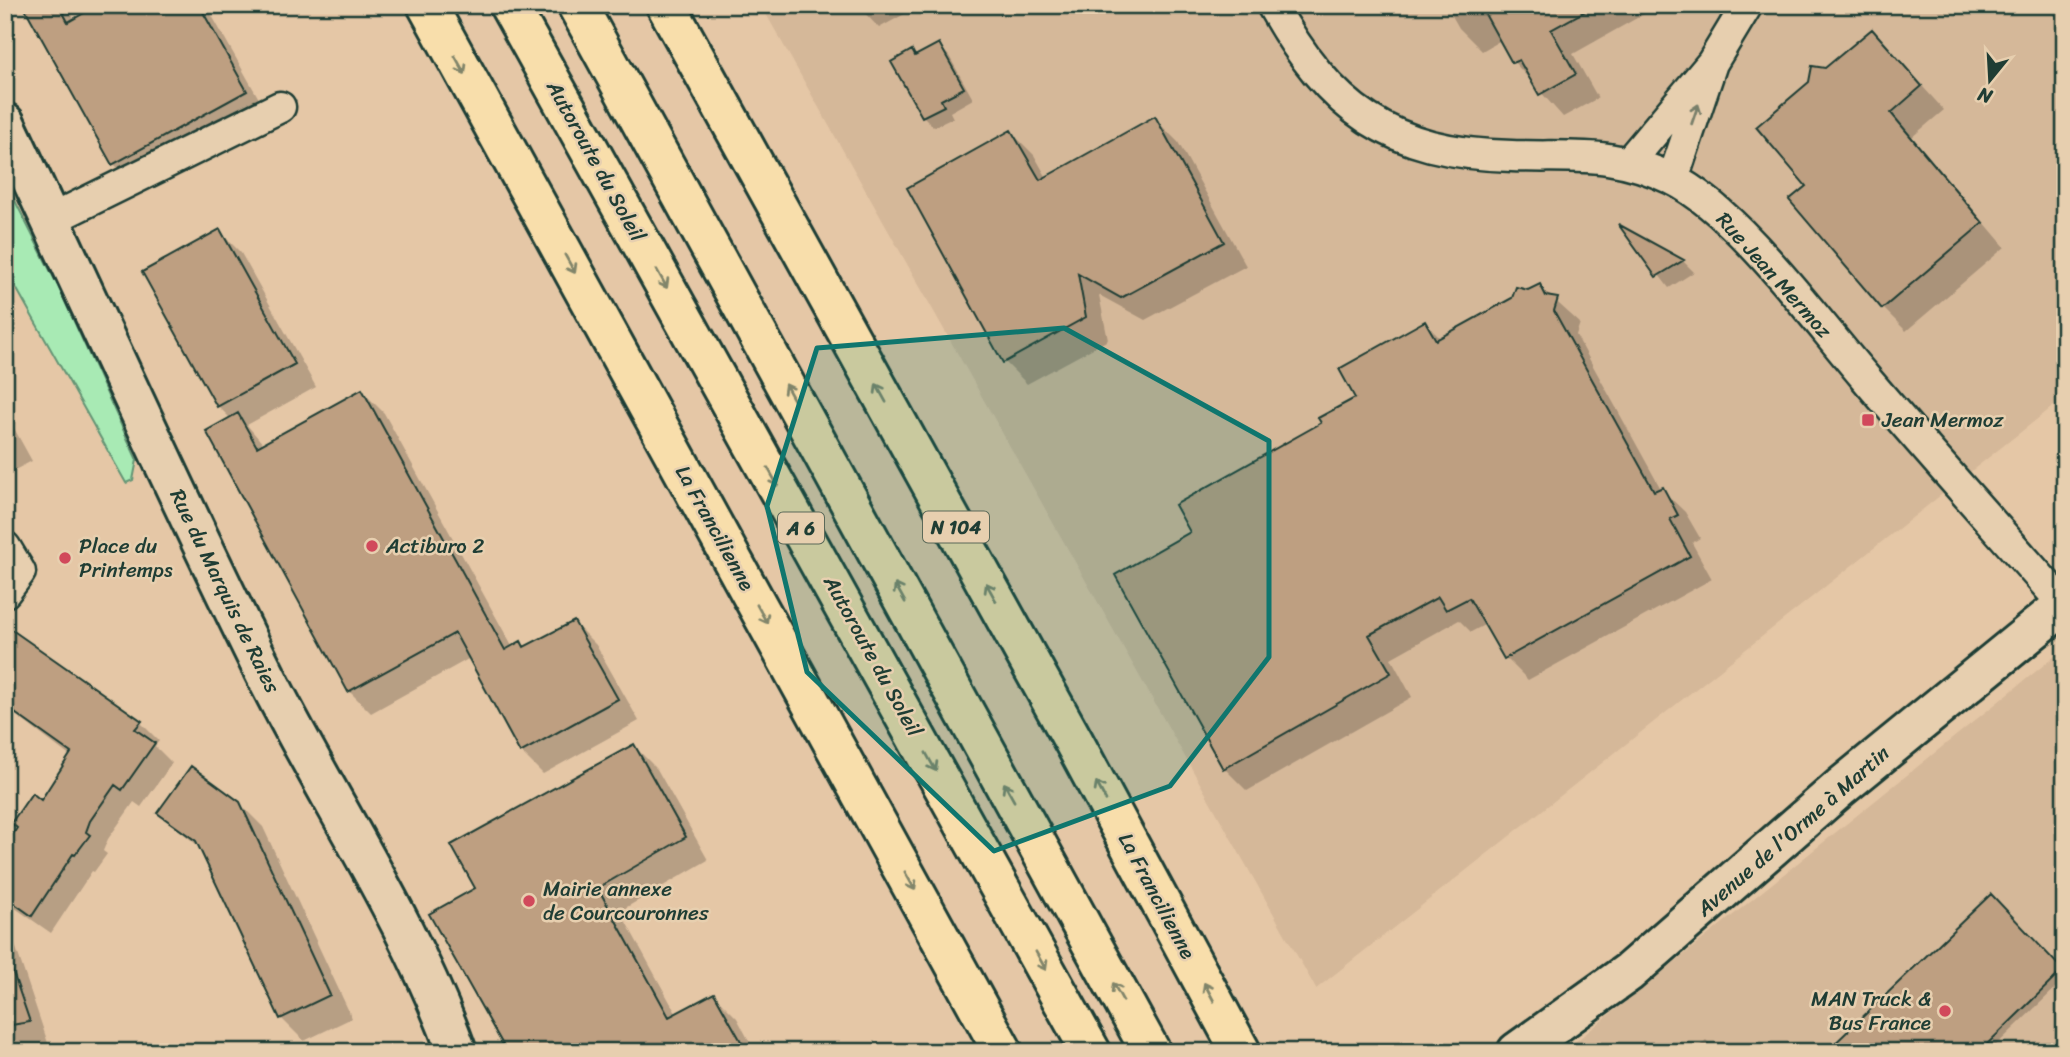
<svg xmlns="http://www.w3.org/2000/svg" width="2070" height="1057" font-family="Sriracha,sans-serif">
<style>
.built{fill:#d5b899}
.green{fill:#a8eab4;stroke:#649474;stroke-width:2}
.shadow{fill:#0003}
.building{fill:#be9f81;stroke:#1f3d34;stroke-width:2}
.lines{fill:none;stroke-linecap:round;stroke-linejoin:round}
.street-casing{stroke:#1f3d34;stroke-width:35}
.secondary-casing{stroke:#1f3d34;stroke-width:44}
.highway-casing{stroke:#1f3d34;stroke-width:44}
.street{stroke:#e7cfaf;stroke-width:30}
.secondary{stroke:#e7cfaf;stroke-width:38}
.highway{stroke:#f8deab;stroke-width:38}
.oneway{stroke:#81856a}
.oneway2{stroke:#797f6b}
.marked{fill:#0f766e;fill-opacity:0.2;stroke:#0f766e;stroke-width:5;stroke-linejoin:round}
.poi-dot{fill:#d1495b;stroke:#e7cfaf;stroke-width:2.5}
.labels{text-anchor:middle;stroke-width:5;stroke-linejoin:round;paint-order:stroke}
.shield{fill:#e7cfaf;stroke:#5b6959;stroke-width:2}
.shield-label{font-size:19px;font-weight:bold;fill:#1f3d34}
.street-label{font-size:21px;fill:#1f3d34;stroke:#e7cfaf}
.poi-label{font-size:21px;fill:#1f3d34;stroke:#e7cfaf;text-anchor:start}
</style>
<rect width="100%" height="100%" fill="#e5c7a6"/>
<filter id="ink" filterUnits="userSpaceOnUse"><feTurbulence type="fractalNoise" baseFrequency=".0143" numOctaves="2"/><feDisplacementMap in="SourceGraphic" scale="14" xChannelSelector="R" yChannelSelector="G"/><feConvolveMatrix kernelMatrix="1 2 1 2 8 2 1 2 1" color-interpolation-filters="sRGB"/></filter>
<g filter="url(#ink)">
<path class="built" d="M 761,5 L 2065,5 L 2065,397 L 1316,989 Z
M 2065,648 L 2065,1052 L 1560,1052 L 1579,1039 Z"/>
<path class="green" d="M 5,181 L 58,286 L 137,460 L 133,480 L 126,483 L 5,268 Z"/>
<path class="shadow" d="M 24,5 L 67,5 L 75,20 L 102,5 L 206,5 L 267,113 L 134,185 L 114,164 Z
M 857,5 L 921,5 L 879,28 Z
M 1446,5 L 1660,5 L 1573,54 L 1598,98 L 1563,117 L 1514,62 L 1501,40 L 1482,51 L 1459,28 Z
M 1872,31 L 1944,110 L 1912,137 L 2005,247 L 1906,331 L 1883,308 L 1808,186 Z
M 938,45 L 949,56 L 973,99 L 950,112 L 953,118 L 934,127 L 923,116 L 911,52 L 916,57 Z
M 1155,119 L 1178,142 L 1246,266 L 1145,320 L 1099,295 L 1108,340 L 1027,384 L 1004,361 L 1011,132 L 1034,155 L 1047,178 Z
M 1624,229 L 1683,261 L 1694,272 L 1669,288 Z
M 219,231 L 241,253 L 316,387 L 247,425 L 264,445 L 362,391 L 384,413 L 513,648 L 521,644 L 526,649 L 574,623 L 596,645 L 639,721 L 543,774 L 521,752 L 470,658 L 371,713 L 349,691 L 231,419 L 218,406 Z
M 1539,286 L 1580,323 L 1576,335 L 1661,489 L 1685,512 L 1700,538 L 1692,543 L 1712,579 L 1528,680 L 1505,657 L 1486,624 L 1471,632 L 1459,620 L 1391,658 L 1412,697 L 1247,791 L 1224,768 L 1192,533 L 1357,398 L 1425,323 L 1441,339 Z
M 5,394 L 11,405 L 5,410 Z
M 5,412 L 32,461 L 5,475 Z
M 9,630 L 141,723 L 159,741 L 155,746 L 172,763 L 141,807 L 134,802 L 108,839 L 103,851 L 107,854 L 94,872 L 92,871 L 51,933 L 5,901 L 5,853 L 71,757 L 5,707 L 5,636 Z
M 634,746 L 657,769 L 708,860 L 620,911 L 677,1015 L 714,995 L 737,1018 L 755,1052 L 508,1052 L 477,889 Z
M 239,803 L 263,827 L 352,1018 L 304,1041 L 281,1018 L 203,850 L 159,813 Z
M 1991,897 L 2065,975 L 2065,979 L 1989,1052 L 1829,1052 Z
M 5,915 L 51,1052 L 5,1052 Z
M 1706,1040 L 1717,1052 L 1693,1052 Z
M 146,1041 L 200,1049 L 203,1052 L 144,1052 Z"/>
<path class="building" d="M 23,5 L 59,5 L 68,22 L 98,5 L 199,5 L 247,91 L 112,165 Z
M 1480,5 L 1596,5 L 1551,30 L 1576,74 L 1539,95 L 1519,60 L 1512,63 Z
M 1872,29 L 1922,86 L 1891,113 L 1983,223 L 1882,309 L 1789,200 L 1806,186 L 1756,127 L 1809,82 L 1812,66 L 1825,68 Z
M 939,43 L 964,88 L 941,100 L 944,106 L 922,117 L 891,62 L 912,50 L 915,56 Z
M 1155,116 L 1224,242 L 1121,298 L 1078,274 L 1086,317 L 1003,363 L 907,188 L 1011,130 L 1040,180 Z
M 1618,224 L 1684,260 L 1656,277 Z
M 220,229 L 295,364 L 217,407 L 142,272 Z
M 1540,284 L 1546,296 L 1558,298 L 1554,311 L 1654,491 L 1663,487 L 1678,515 L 1670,519 L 1690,556 L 1504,659 L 1469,598 L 1446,610 L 1438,597 L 1369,635 L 1391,673 L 1223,769 L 1115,575 L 1190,532 L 1175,505 L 1321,423 L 1318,418 L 1355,398 L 1339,369 L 1425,321 L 1436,340 L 1512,298 L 1516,287 L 1528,290 Z
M 362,389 L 505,650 L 521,641 L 524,647 L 574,621 L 618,699 L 520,753 L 455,633 L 348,692 L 206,431 L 238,413 L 257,447 Z
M 5,625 L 142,721 L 135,729 L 155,743 L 122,790 L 115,785 L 90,821 L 86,832 L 90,835 L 75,855 L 73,854 L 32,916 L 5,897 L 5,846 L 17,828 L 11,823 L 21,809 L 32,793 L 41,800 L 71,753 L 5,706 Z
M 634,744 L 686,837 L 598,888 L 669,1017 L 714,993 L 747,1052 L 507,1052 L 429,914 L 475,888 L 451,845 Z
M 191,766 L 240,802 L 330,995 L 280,1019 L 196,841 L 157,813 Z
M 1991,894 L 2063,970 L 1979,1052 L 1826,1052 Z
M 5,961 L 9,961 L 30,1022 L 5,1026 Z"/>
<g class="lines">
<defs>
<path id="street" d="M 1272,5 C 1331,110 1389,153 1512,156 C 1574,158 1612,150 1672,179 C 1736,210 1815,319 1863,375 C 1929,453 1998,529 2065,606
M 1712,63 L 1747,5
M 1629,162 L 1712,63 L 1673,179
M 50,220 L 280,107
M 5,547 L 20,572 L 5,592"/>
<path id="secondary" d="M 5,123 C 92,307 175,493 265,674 C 328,800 409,919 457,1052
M 1517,1052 L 1629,972 L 1841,787 L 2065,604"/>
<path id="highway" d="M 427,5 L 1003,1052
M 509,5 L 1091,1052
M 577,5 L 1151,1052
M 666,5 L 1074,742 L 1241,1052"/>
</defs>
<use href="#street" class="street-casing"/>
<use href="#secondary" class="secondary-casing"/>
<use href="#highway" class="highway-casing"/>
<use href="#street" class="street"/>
<use href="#secondary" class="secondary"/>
<use href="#highway" class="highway"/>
</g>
<defs><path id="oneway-shaft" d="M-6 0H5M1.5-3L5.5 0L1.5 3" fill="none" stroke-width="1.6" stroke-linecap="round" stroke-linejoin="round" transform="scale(1.75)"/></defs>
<g class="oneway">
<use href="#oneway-shaft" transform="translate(460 65) rotate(61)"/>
<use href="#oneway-shaft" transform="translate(570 264) rotate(61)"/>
<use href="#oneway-shaft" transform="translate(662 279) rotate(61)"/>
<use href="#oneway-shaft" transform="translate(790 393) rotate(-119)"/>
<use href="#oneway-shaft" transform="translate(881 393) rotate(-119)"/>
<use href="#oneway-shaft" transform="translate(773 477) rotate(61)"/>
<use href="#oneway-shaft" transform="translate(991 592) rotate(-119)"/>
<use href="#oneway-shaft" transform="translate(900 593) rotate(-119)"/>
<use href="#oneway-shaft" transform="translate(762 614) rotate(61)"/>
<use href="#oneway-shaft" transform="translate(931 762) rotate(61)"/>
<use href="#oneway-shaft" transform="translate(1101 791) rotate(-118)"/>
<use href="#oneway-shaft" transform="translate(1009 792) rotate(-119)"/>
<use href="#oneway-shaft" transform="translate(910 881) rotate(61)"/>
<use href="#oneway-shaft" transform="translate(1041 961) rotate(61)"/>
<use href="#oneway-shaft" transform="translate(1118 992) rotate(-119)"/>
<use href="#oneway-shaft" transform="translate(1209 992) rotate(-118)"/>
</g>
<use class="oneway2" href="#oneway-shaft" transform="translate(1695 114) rotate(-71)"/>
</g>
<path class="marked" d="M 1064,328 L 1269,441 L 1269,657 L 1170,786 L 994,851 L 807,672 L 767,506 L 817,348 Z"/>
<g class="poi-dot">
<rect x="1861" y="413" width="14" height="14" rx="3.5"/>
<circle cx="372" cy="546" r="7"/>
<circle cx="65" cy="558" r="7"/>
<circle cx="529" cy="901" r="7"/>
<circle cx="1945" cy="1011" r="7"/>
</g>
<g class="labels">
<g class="shield">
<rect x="923" y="511.5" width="66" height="31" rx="5"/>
<rect x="778" y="512.5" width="46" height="31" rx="5"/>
</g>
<g class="shield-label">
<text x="956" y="534">N 104</text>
<text x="801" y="535">A 6</text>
</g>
<g class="street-label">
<text transform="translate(596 161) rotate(61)" y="7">Autoroute du Soleil</text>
<text transform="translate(1774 275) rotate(48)" y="7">Rue Jean Mermoz</text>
<text transform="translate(715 528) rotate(61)" y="7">La Francilienne</text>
<text transform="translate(225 591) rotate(64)" y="7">Rue du Marquis de Raies</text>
<text transform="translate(873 656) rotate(61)" y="7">Autoroute du Soleil</text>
<text transform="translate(1793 831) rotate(-41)" y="7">Avenue de l'Orme à Martin</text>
<text transform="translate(1157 896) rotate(62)" y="7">La Francilienne</text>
</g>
<g class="poi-label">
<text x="1882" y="427">Jean Mermoz</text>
<text x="79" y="553">Place du<tspan x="79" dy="24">Printemps</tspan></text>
<text x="386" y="553">Actiburo 2</text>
<text x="543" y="896">Mairie annexe<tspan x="543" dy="24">de Courcouronnes</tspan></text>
<text x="1931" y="1006" text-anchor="end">MAN Truck &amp;<tspan x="1931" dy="24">Bus France</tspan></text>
</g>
</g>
<rect width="2070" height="1057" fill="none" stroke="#e7cfaf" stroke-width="28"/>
<rect x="14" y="14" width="2042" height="1029" fill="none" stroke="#1f3d34" stroke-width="2.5" filter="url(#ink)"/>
<g transform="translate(1990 80) rotate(198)" stroke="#e7cfaf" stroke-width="5" paint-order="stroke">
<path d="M0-5L12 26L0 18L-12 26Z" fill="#1f3d34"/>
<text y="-10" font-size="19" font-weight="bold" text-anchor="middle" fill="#1f3d34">N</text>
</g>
</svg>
